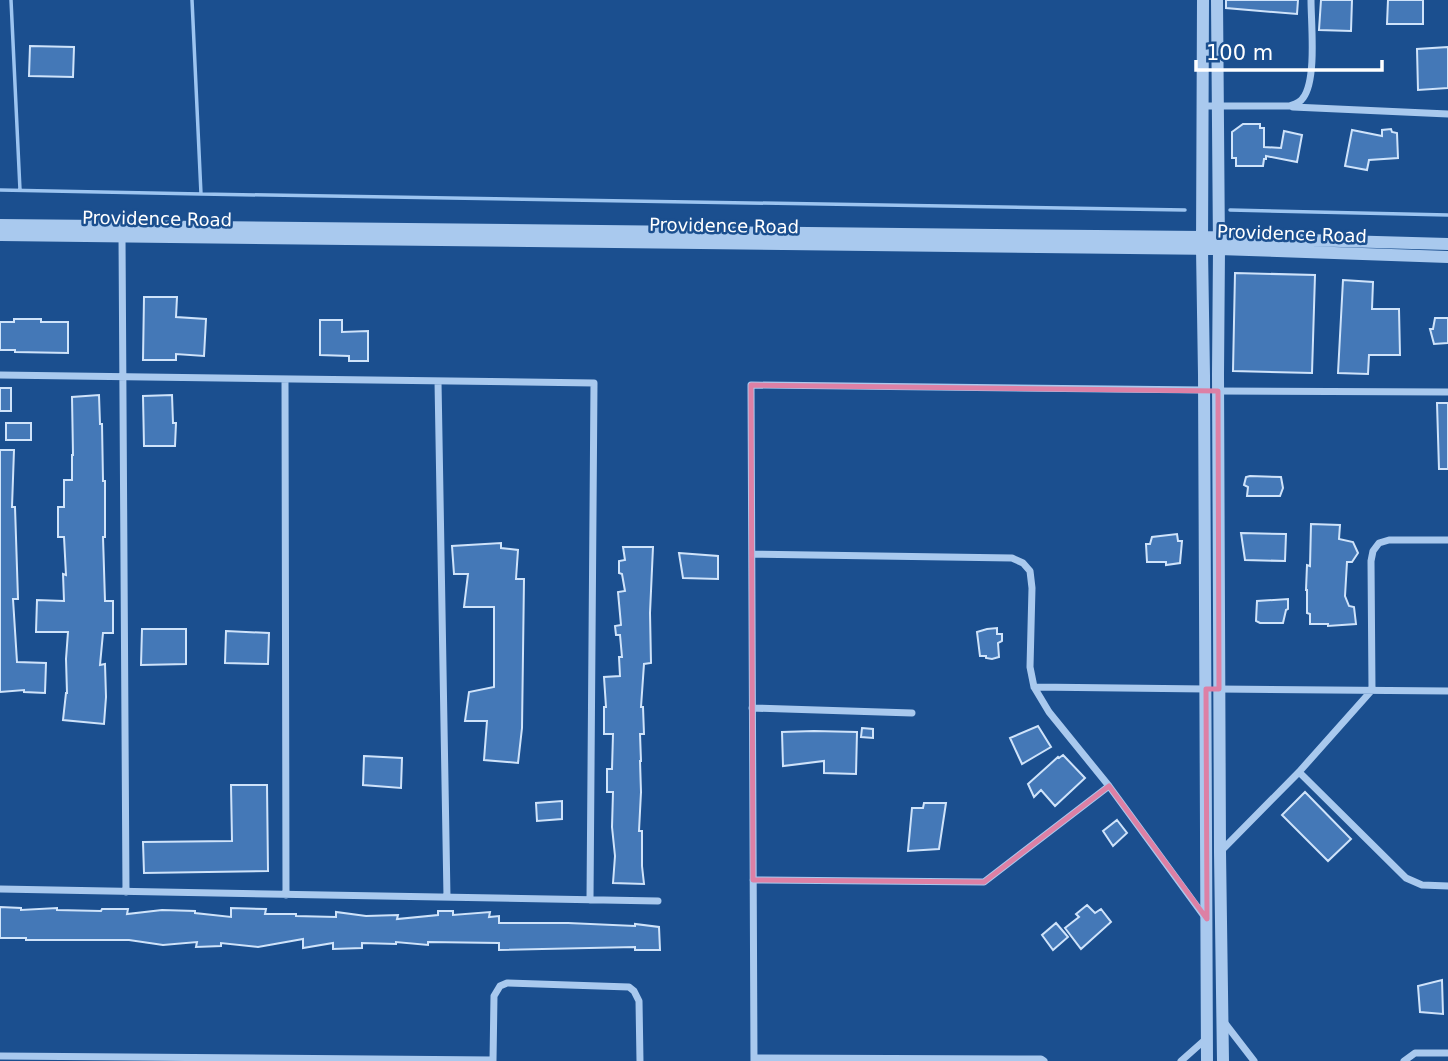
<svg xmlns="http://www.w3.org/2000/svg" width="1448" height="1061" font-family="'DejaVu Sans',sans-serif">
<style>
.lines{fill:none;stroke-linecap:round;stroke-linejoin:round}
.stream{stroke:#9cc4f0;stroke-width:3.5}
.building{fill:#4478b7;stroke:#cfe3fa;stroke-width:2}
.minor{stroke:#a9c9ee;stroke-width:7}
.tertiary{stroke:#a9c9ee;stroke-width:12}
.marked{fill:none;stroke:#dd80a5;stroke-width:5;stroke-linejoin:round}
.labels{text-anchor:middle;stroke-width:5;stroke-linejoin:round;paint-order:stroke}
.street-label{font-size:18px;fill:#fff;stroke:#1b4f8f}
</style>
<rect width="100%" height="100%" fill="#1b4f8f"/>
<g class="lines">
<path class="stream" d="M 11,0 L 20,190
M 192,0 L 201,194
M 0,190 L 201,194 L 1185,210
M 1230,210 L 1448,215"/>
</g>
<path class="building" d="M 1226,0 L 1298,0 L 1297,14 L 1226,8 Z
M 1321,0 L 1352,0 L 1351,31 L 1319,30 Z
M 1388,0 L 1423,0 L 1423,24 L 1387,24 Z
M 30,46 L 74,47 L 73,77 L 29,76 Z
M 1448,47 L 1448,88 L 1418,90 L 1417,49 Z
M 1243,124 L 1260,124 L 1260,128 L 1264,128 L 1264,147 L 1281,148 L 1284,131 L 1302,135 L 1297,162 L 1266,156 L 1266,159 L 1264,159 L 1263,166 L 1236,166 L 1236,158 L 1232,158 L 1232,132 Z
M 1391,129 L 1392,132 L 1397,133 L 1398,158 L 1369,160 L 1367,170 L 1345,166 L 1352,130 L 1382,136 L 1382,130 Z
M 1235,273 L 1315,275 L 1312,373 L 1233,371 Z
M 1343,280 L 1373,282 L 1372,309 L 1399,309 L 1400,355 L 1369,355 L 1368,374 L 1338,373 Z
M 144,297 L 177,297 L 176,317 L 206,319 L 204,356 L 176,354 L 176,360 L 143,360 Z
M 1435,318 L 1448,318 L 1448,343 L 1434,344 L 1430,329 L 1433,329 Z
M 14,319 L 41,319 L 41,322 L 68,322 L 68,353 L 15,352 L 15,350 L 0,350 L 0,322 L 14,322 Z
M 320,320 L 342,320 L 342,332 L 368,331 L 368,361 L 349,361 L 349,356 L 320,355 Z
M 0,388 L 11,388 L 11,411 L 0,411 Z
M 99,395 L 100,424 L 102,424 L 103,481 L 105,481 L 105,537 L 103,537 L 105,601 L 113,601 L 113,633 L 103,633 L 100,665 L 105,664 L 106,697 L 104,724 L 63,720 L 66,693 L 67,693 L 66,659 L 68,632 L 36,632 L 37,600 L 64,601 L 63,574 L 66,575 L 64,537 L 58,537 L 58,507 L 64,507 L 64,480 L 72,480 L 72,455 L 73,455 L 72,397 Z
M 172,395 L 173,423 L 176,423 L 175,446 L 144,446 L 143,396 Z
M 1437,403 L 1448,403 L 1448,469 L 1439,469 Z
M 6,423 L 31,423 L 31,440 L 6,440 Z
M 0,450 L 14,450 L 12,507 L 15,507 L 18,599 L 13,599 L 17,662 L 46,663 L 45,693 L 24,692 L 24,690 L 0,692 Z
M 1250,476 L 1281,477 L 1283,488 L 1280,496 L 1247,496 L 1248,487 L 1244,485 L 1246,477 Z
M 1311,524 L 1340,525 L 1339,539 L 1353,542 L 1358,553 L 1352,562 L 1347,562 L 1345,596 L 1349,606 L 1354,607 L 1356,624 L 1328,626 L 1328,624 L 1310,624 L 1310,614 L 1307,613 L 1307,590 L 1306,590 L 1307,565 L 1310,566 Z
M 1241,533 L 1286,534 L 1285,561 L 1245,560 Z
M 1177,534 L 1178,541 L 1182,541 L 1180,563 L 1166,565 L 1166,562 L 1147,562 L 1146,544 L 1150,544 L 1152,537 Z
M 501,543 L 501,548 L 518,550 L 516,579 L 524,579 L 522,728 L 518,763 L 484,760 L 487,721 L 465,721 L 469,692 L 494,687 L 494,607 L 464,607 L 468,574 L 454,574 L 452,546 Z
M 623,547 L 653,547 L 650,613 L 651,663 L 644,664 L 641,707 L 643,707 L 644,734 L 640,734 L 641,761 L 640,761 L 641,792 L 639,831 L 642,831 L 642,866 L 644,884 L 613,883 L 615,856 L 612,827 L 613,792 L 607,792 L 607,769 L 612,769 L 613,734 L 604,734 L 604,707 L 606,707 L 604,677 L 620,676 L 619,657 L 622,657 L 620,635 L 616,635 L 615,626 L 621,625 L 618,592 L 625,591 L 622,574 L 619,573 L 619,561 L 625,560 Z
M 679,553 L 718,556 L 718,579 L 683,578 Z
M 1288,599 L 1288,609 L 1286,610 L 1283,623 L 1260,623 L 1256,621 L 1257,601 Z
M 997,628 L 997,634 L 1002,634 L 1002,641 L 998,643 L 999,657 L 992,659 L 986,658 L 986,656 L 980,656 L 977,632 L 987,629 Z
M 142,629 L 186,629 L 186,664 L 141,665 Z
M 226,631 L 269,633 L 268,664 L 225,663 Z
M 1038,726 L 1051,747 L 1022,764 L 1010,738 Z
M 862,728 L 873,729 L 873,738 L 861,737 Z
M 814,731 L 857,732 L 856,774 L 824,773 L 824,761 L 783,766 L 782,732 Z
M 1063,755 L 1085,778 L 1055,806 L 1041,790 L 1034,797 L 1028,784 L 1058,757 L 1059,758 Z
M 364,756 L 402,758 L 401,788 L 363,785 Z
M 231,785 L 267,785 L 268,871 L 144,873 L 143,842 L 232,841 Z
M 1305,792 L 1351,839 L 1328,861 L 1282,815 Z
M 562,801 L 562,819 L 537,821 L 536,803 Z
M 924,803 L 946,803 L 939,849 L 908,851 L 912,808 L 923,808 Z
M 1117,820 L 1127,833 L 1113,846 L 1103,831 Z
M 1087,905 L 1095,913 L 1101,909 L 1111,922 L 1081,949 L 1065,928 L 1079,917 L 1076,914 Z
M 0,907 L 21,908 L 21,910 L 57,908 L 57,910 L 101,911 L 102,909 L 128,909 L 127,914 L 162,910 L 195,911 L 195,913 L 231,917 L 231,908 L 266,909 L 265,914 L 296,914 L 296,916 L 336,917 L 336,912 L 366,916 L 398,915 L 397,919 L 438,915 L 438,911 L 453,911 L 453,915 L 490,912 L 489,917 L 499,916 L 499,923 L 568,923 L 635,926 L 635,924 L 659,927 L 660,950 L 635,950 L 635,947 L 499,950 L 499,943 L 428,942 L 428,945 L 396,942 L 396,944 L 362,943 L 362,948 L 333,949 L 333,943 L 303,948 L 303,939 L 258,947 L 221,943 L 221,946 L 196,947 L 197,942 L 163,945 L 129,940 L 26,940 L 26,938 L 0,938 Z
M 1056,923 L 1068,937 L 1053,950 L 1042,935 Z
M 1442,980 L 1443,1014 L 1420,1012 L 1418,986 Z"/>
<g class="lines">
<path class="minor" d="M 1203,106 L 1289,106 C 1295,104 1300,103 1303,98 C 1317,80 1311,23 1311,0
M 1293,107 L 1448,114
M 122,236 L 126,892
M 0,375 L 594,383 L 590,900
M 285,379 L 286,895
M 438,381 L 447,897
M 1216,391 L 1448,392
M 752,554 L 1012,558 L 1023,563 L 1030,571 L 1032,588 L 1030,667 L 1034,687 L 1049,712 L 1109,786 L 1204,916
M 1034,687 L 1206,689
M 1218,689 L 1448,691
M 752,708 L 912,713
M 1299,772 L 1406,878 L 1422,885 L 1448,886
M 1221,851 L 1299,772 L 1372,690 L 1371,561 L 1373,551 L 1379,543 L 1389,540 L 1448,540
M 753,880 L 984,882 L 1109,786
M 0,889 L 658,901
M 1224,1022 L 1254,1061
M 0,1056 L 493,1060
M 754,1058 L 1041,1059 L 1044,1061
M 493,1061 L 494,996 L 500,986 L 507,983 L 629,987 L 634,991 L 639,1001 L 640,1061
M 754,1061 L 751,385 L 1204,390
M 1181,1061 L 1207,1038
M 1404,1061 L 1415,1053 L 1448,1053"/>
<path class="tertiary" d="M 1203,0 L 1202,249 L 1204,375 L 1207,1061
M 1217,0 L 1219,249 L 1218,375 L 1220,852 L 1223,1061
M 0,225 L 1202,237 L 1448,244
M 0,235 L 1219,249 L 1448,257"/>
</g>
<path class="marked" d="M 751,385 L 1218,391 L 1219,689 L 1206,689 L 1207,919 L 1109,786 L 984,882 L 753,880 Z"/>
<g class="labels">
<g class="street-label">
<text transform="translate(157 219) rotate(1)" y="6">Providence Road</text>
<text transform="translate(724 226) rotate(1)" y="6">Providence Road</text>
<text transform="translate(1292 234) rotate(2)" y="6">Providence Road</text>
</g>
</g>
<path d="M1196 60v10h186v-10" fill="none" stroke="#ffffff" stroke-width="3.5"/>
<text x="1206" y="60" font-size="21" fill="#ffffff" stroke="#1b4f8f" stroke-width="5" paint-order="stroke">100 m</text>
</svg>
